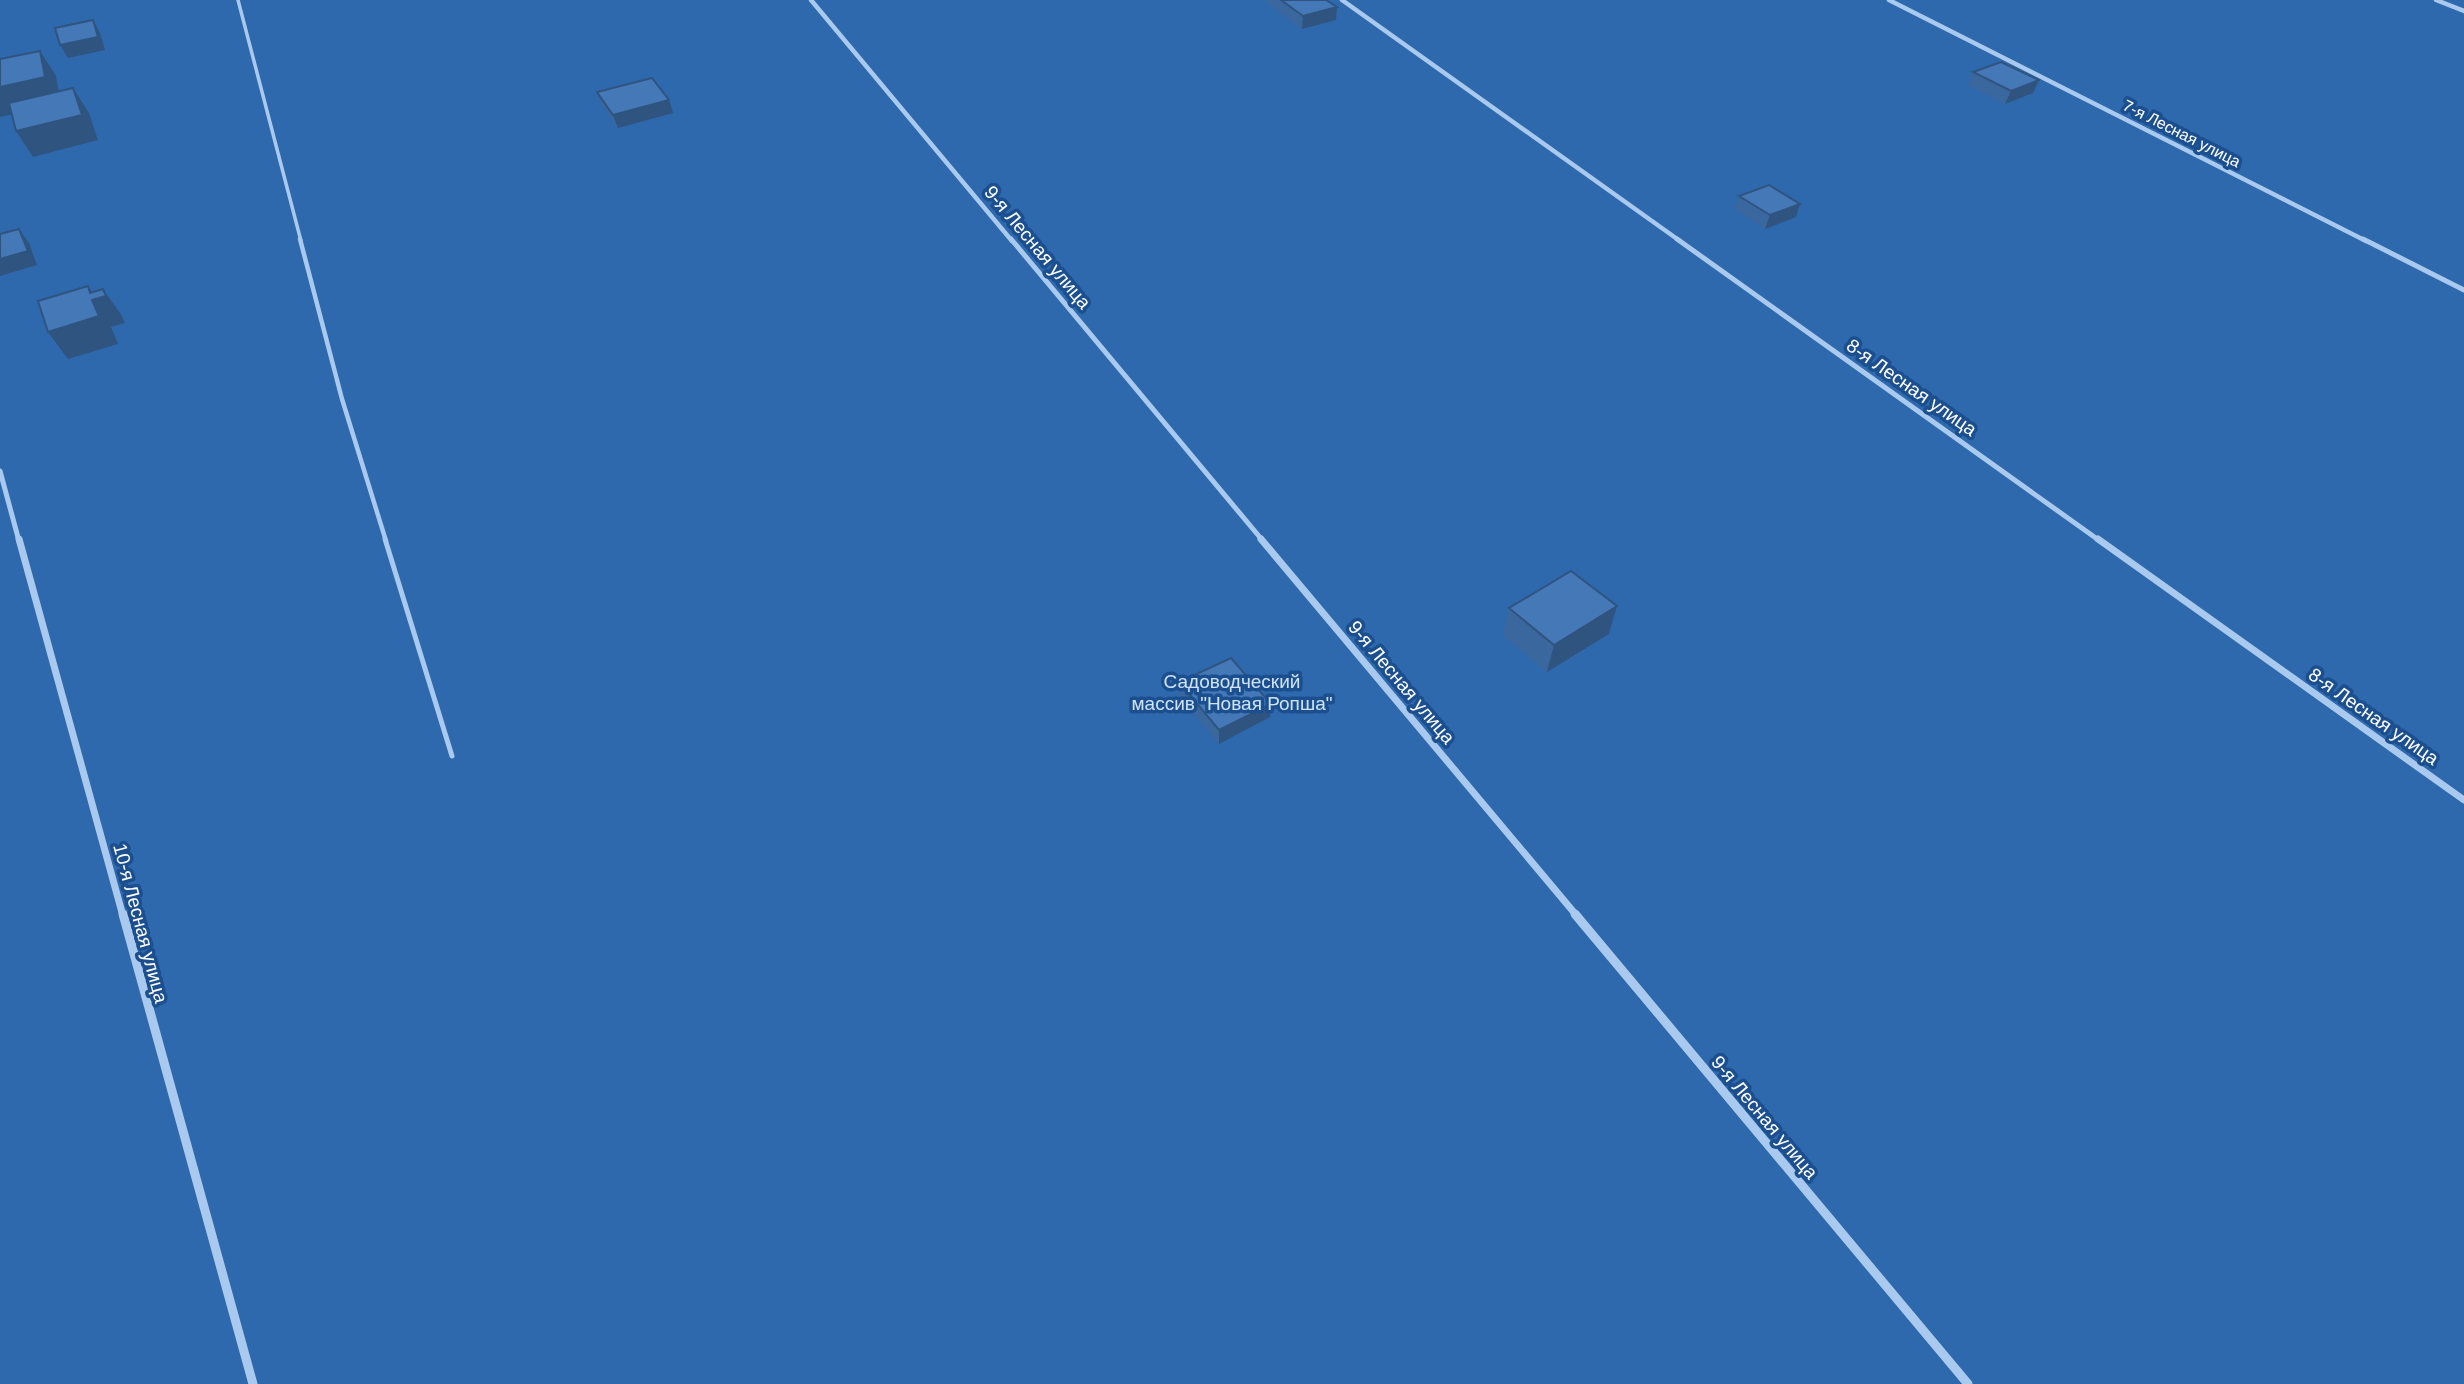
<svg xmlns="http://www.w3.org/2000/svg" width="2464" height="1384" font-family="Arial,sans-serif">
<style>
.green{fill:#2e69ad}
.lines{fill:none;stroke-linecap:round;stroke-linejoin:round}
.lane-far2{stroke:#a9c9ee;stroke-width:3.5}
.lane-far1{stroke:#a9c9ee;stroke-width:4.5}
.lane{stroke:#a9c9ee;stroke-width:5}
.street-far3{stroke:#a9c9ee;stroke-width:4.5}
.street-far2{stroke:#a9c9ee;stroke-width:5}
.street-far1{stroke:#a9c9ee;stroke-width:7}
.street{stroke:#a9c9ee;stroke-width:9}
.wall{fill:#3a679d}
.shaded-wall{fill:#305480}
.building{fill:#4478b7;stroke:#305480;stroke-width:2}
.labels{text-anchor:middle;stroke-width:7;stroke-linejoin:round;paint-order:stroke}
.far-street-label{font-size:16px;fill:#fff;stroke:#1b4f8f}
.street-label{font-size:19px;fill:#fff;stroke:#1b4f8f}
.park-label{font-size:19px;fill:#cfe3fa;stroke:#1b4f8f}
</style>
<rect width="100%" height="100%" fill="#1b4f8f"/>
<path class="green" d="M 0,0 L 2464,0 L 2464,1384 L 0,1384 Z"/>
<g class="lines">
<path class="lane-far2" d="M 238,0 L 301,241"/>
<path class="lane-far1" d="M 300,239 L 342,399 L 386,541"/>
<path class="lane" d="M 385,539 L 452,756"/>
<path class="street-far3" d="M 811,0 L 1012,241
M 1342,0 L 1680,241
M 1889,0 L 2366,241
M 2436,0 L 2464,11"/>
<path class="street-far2" d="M 1011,239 L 1263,541
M 1677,239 L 2100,541
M 2363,239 L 2464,290
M 0,471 L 19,541"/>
<path class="street-far1" d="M 19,539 L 123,916
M 1261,539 L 1577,916
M 2098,539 L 2464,800"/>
<path class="street" d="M 123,914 L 253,1384
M 1575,914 L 1968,1384"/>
</g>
<path class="wall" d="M 1267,0 L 1326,0 L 1336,20 L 1302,29 L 1267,3 Z
M 1973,72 L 2039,80 L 2033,93 L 2005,104 L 1968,85 Z
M 597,92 L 669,100 L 673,113 L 618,128 L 602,105 Z
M 1739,196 L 1796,217 L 1765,229 L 1735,209 Z
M 1509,608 L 1609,634 L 1547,672 L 1503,635 Z
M 1179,682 L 1270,717 L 1219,744 L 1179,696 Z"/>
<path class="shaded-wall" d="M 1337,7 L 1336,20 L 1302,29 L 1303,16 Z
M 93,20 L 100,33 L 105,50 L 68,58 L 60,45 Z
M 40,51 L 56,76 L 61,103 L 0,117 L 0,87 Z
M 2039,80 L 2033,93 L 2005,104 L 2011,91 Z
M 73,88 L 89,113 L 98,140 L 33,157 L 16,131 Z
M 669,100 L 673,113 L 618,128 L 613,115 Z
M 1800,204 L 1796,217 L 1765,229 L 1770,215 Z
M 19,229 L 29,243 L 37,265 L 0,276 L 0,259 Z
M 88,286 L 97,299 L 103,289 L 122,316 L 125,323 L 111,327 L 118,344 L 68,359 L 48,332 Z
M 1617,606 L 1609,634 L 1547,672 L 1554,645 Z
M 1271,704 L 1270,717 L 1219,744 L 1219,730 Z"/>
<path class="building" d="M 1281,0 L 1326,0 L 1337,7 L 1303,16 Z
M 93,20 L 98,37 L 60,45 L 55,28 Z
M 40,51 L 45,77 L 0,87 L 0,59 Z
M 2001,62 L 2039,80 L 2011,91 L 1973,72 Z
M 652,78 L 669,100 L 613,115 L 597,92 Z
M 73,88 L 82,115 L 16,131 L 9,103 Z
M 1769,185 L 1800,204 L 1770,215 L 1739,196 Z
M 19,229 L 28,251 L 0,259 L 0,234 Z
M 88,286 L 90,293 L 103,289 L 106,296 L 92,300 L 99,316 L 48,332 L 38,301 Z
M 1571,571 L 1617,606 L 1554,645 L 1509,608 Z
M 1231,658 L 1271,704 L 1219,730 L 1179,682 Z"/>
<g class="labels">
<g class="far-street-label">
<text transform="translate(2182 133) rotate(27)" y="6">7-я Лесная улица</text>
</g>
<g class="street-label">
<text transform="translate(1038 247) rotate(50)" y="7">9-я Лесная улица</text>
<text transform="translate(1912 387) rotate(35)" y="7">8-я Лесная улица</text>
<text transform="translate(1402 682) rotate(50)" y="7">9-я Лесная улица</text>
<text transform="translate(2374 716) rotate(35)" y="7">8-я Лесная улица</text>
<text transform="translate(141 923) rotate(75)" y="7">10-я Лесная улица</text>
<text transform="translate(1765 1117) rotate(50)" y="7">9-я Лесная улица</text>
</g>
<g class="park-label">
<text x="1232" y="688">Садоводческий<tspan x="1232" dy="22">массив "Новая Ропша"</tspan></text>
</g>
</g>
</svg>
